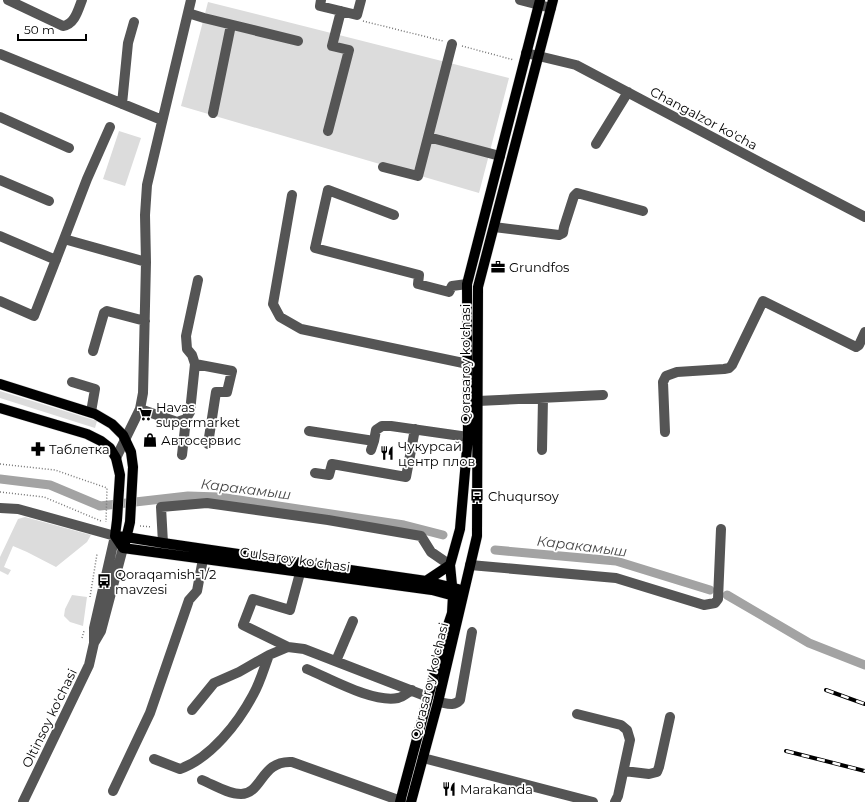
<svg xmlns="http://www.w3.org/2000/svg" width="865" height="802" font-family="Montserrat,sans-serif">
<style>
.green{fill:#dcdcdc}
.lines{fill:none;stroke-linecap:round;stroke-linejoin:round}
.canal{stroke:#a3a3a3;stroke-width:9}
.major-casing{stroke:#dbdbdb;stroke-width:11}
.path{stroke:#777;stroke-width:1.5;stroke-dasharray:1 2;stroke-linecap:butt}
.minor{stroke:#555;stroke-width:10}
.major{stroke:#000;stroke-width:10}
.rail-casing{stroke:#000;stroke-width:4}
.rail{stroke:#fff;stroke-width:2.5;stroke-dasharray:8;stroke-linecap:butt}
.labels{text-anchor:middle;stroke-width:3.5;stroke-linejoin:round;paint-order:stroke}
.street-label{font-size:13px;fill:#000;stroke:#fff}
.poi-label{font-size:13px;fill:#000;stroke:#fff;text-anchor:start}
.water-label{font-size:14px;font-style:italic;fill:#444;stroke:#fff}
</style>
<rect width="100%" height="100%" fill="#fff"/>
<path class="green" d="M 208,2 L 509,78 L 479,193 L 181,106 Z
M 119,131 L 141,138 L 125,186 L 103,179 Z
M 0,391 L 97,421 L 95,428 L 0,398 Z
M 25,517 L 91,535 L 87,542 L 56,567 L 27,552 L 13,546 L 4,567 L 11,570 L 8,575 L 0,571 L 0,557 L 18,519 Z
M 72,595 L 87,597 L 83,626 L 70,622 L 64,616 L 65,609 Z"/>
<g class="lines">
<path class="canal" d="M 0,479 L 50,485 L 100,506 L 188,496 L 219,497 L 404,525 L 443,535
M 495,550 L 616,561 L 710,590
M 727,595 L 809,643 L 865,665"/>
<defs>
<path id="major" d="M 0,384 L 95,414 L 112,424 L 123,435 L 131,452 L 133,467 L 130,522 L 125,543
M 0,408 L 87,434 L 101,441 L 110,448 L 116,458 L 120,475 L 117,520 L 115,536 L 123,548 L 432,590 L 458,597
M 115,536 L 126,537 L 163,543 L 426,581 L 458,589
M 426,581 L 450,565
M 400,802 L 445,634 L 452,613 L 453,595 L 450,565 L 460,529 L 468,437 L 467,284 L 540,0
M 411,802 L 438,702 L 477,536 L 478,287 L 553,0"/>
</defs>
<use href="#major" class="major-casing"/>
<path class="path" d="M 363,21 L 443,41
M 462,46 L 514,60
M 0,464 L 55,470 L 107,488 L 106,522
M 0,492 L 44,497 L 101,521
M 140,526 L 152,527
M 90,597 L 97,554
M 82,638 L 84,631"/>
<path class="minor" d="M 8,0 L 63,26 C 75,24 78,10 82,0
M 321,0 L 320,6 L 357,15 L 361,0
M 520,0 L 551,8
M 188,13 L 204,18 L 298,41
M 526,53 L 576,65 L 769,167 L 865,217
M 0,54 L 162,120
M 122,104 L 128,43 L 134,22
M 213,113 L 231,25
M 0,117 L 69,148
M 328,131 L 349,50 L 332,46 L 341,11
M 428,137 L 500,156
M 596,144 L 628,92
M 383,167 L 418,176 L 452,44
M 0,180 L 49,201
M 292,195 L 273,304 L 280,317 L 301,329 L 468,364 L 476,365
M 394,215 L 328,190 L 315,248 L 419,275 L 418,284 L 449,292 L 452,286 L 467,284
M 494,227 L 559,235 L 563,233 L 564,227 L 574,196 L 577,193 L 643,211
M 0,236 L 56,260
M 64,239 L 87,179 L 110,127
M 0,301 L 34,316 L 64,239 L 146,262
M 93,351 L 104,313 L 107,311 L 145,321
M 195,364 L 232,371 L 227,392 L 216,392 L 208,444
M 72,382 L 95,389 L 91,412
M 478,401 L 603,395
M 140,409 L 177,422 L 186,419 L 190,412 L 195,364 L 192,355 L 187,349 L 186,336 L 198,280
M 309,431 L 374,441
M 665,432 L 663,382 L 666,376 L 677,372 L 724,369 L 729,368 L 732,365 L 763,301 L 856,347 L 859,345 L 865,332
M 371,450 L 374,441 L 376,430 L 382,426 L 391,426 L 468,437
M 542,450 L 543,398
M 182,455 L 186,419
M 116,458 L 140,409 L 143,393 L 146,262 L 145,215 L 147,185 L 191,0
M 315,473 L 329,475 L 332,464 L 406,477 L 415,429
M 0,508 L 18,509 L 115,536 L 94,628 L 94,643
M 163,543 L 161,507 L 207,503 L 328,520 L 421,536 L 431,552 L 450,565
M 470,565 L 616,578 L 704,605 L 715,603 L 718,599 L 721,529
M 288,647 L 243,625 L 253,599 L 290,610 L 300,573
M 336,661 L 353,621
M 307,669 C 331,679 373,703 398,698 C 403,697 407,693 412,690
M 438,702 C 446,703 454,707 460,700 L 472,632
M 192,710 L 214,683 L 239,672 L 269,655 L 288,647 L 304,649 L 428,697
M 577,714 L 621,725 L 627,730 L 630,740 L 618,796 L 615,802
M 423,758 L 593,802
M 154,759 L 180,769 C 211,758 238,723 253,695 C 260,683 264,668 269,655
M 624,771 L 649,774 L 657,772 L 659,767 L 670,717
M 202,780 C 214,785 228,794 241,794 C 262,794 261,760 292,762 L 401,801
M 113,791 L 150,713 L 189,600 L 197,591 L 203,559
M 23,802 L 89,665 L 94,643 L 101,631 L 123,548"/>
<use href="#major" class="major"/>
<defs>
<path id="rail" d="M 826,690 L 865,704
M 786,751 L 865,771"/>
</defs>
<use href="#rail" class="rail-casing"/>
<use href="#rail" class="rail"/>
</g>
<defs>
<symbol id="office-bare" viewBox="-9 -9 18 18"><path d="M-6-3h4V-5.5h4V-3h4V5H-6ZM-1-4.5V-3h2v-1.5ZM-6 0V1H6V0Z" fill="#000" stroke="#fff" stroke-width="2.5" paint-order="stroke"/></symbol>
<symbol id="supermarket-bare" viewBox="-9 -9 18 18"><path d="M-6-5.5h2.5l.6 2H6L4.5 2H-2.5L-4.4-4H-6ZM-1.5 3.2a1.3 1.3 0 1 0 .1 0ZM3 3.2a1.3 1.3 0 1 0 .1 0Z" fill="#000" stroke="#fff" stroke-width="2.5" paint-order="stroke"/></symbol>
<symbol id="shop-bare" viewBox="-9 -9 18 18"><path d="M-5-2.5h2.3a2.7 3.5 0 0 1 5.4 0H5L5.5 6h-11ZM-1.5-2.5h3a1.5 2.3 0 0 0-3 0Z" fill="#000" stroke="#fff" stroke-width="2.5" paint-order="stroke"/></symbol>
<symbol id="pharmacy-bare" viewBox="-9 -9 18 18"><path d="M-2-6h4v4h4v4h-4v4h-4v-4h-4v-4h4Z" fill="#000" stroke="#fff" stroke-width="2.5" paint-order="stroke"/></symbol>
<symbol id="restaurant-bare" viewBox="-9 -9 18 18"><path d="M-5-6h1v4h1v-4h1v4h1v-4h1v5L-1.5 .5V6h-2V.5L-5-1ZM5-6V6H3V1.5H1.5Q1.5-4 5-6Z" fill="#000" stroke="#fff" stroke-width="2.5" paint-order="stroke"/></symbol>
<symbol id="bus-bare" viewBox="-9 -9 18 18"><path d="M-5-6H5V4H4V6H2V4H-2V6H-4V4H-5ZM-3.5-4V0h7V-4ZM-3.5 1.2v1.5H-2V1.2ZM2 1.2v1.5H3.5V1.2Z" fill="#000" stroke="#fff" stroke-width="2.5" paint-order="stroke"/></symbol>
</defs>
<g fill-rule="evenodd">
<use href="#office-bare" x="488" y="257" width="20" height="20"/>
<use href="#supermarket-bare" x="135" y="404" width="20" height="20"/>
<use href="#shop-bare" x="140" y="430" width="20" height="20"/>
<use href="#pharmacy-bare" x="28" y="439" width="20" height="20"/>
<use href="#restaurant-bare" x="377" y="443" width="20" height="20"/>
<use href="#bus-bare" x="467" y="486" width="20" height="20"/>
<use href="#bus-bare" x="94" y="571" width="20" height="20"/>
<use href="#restaurant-bare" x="439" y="779" width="20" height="20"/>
</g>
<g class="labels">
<g class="street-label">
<text transform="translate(704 118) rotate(28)" y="5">Changalzor ko'cha</text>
<text transform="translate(465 364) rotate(-90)" y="5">Qorasaroy ko'chasi</text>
<text transform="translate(295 559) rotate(8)" y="5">Gulsaroy ko'chasi</text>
<text transform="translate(429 681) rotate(-76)" y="5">Qorasaroy ko'chasi</text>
<text transform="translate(49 718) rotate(-64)" y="5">Oltinsoy ko'chasi</text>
</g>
<g class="poi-label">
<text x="509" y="272">Grundfos</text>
<text x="156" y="412">Havas<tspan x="156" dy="15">supermarket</tspan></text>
<text x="161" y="445">Автосервис</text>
<text x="398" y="451">Чукурсай<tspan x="398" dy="15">центр плов</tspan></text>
<text x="49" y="454">Таблетка</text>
<text x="488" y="501">Chuqursoy</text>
<text x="115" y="579">Qoraqamish-1/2<tspan x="115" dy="15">mavzesi</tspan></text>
<text x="460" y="794">Marakanda</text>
</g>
<g class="water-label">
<text transform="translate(246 489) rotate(7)" y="5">Каракамыш</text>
<text transform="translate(582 546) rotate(7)" y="5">Каракамыш</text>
</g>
</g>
<path d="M18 34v6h68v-6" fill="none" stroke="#000000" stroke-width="2"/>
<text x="24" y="34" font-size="12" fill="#000000" stroke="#ffffff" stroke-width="3" paint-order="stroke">50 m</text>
</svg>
